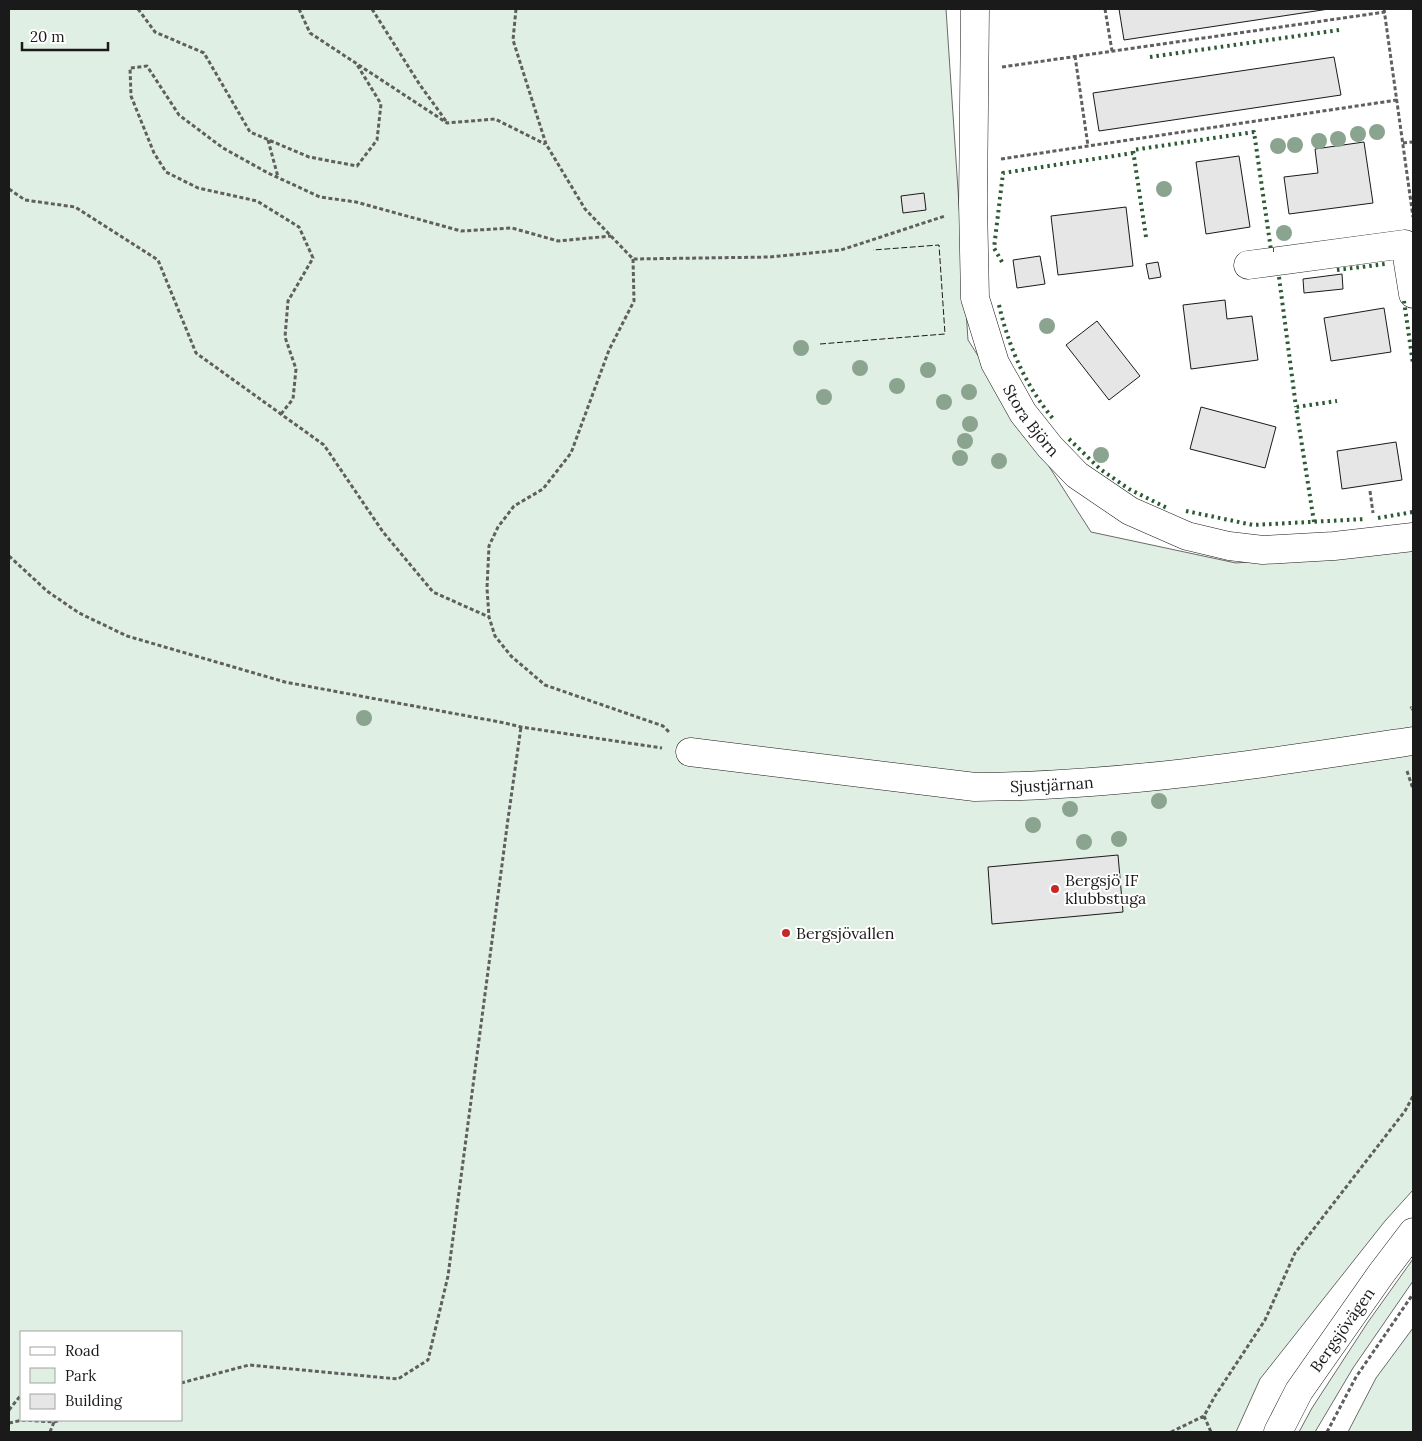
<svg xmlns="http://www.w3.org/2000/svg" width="1422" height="1441" font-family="Lora,serif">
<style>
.green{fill:#e0efe3;stroke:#6a6a6a;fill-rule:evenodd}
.building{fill:#e6e6e6;stroke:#1a1a1a}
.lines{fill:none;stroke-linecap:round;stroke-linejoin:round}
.minor-casing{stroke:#1a1a1a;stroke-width:29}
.path{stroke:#5f5f5f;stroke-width:3;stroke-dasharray:4 2.5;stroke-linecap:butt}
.minor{stroke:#fff;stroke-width:28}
.hedge{stroke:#2b5a34;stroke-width:4;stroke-dasharray:2.5 4;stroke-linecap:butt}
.fence{stroke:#1a1a1a;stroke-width:1;stroke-dasharray:6 2.5;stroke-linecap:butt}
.tree{fill:#8aa48f}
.poi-dot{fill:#c62828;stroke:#fff;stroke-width:2}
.labels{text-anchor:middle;stroke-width:4;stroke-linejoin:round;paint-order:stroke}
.street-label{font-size:16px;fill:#1a1a1a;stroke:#fff}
.poi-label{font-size:16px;fill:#1a1a1a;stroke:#fff;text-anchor:start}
</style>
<rect width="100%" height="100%" fill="#fff"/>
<path class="green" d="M 9,9 L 946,9 L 968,340 L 1091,532 L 1236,563 L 1413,546 L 1413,707 L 1410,707 L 1413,712 L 1413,1190 L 1385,1221 L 1260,1379 L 1236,1432 L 9,1432 ZM 21,1332 L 181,1332 L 181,1420 L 21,1420 Z
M 1413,1259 L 1413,1281 L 1353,1368 L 1315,1432 L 1299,1432 L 1312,1408 L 1368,1322 Z
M 1413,1328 L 1413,1432 L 1348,1432 L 1376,1378 Z"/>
<path class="building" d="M 1119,9 L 1329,9 L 1124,40 Z
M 1334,57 L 1341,95 L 1099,131 L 1093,93 Z
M 1364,142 L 1373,203 L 1289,214 L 1284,177 L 1318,173 L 1315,149 Z
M 1239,156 L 1250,227 L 1206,234 L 1196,162 Z
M 924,193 L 926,210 L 903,213 L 901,196 Z
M 1126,207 L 1133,266 L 1058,275 L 1051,216 Z
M 1040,256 L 1045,284 L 1017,288 L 1013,260 Z
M 1158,262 L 1161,277 L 1149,279 L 1146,264 Z
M 1342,274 L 1343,289 L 1304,293 L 1303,279 Z
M 1225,300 L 1227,319 L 1252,316 L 1258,360 L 1191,369 L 1183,305 Z
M 1384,308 L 1391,352 L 1331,361 L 1324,318 Z
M 1097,321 L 1140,376 L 1109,400 L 1066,345 Z
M 1201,407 L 1276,427 L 1265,468 L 1190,449 Z
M 1396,442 L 1402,480 L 1342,489 L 1337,451 Z
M 1118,855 L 1123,912 L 992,924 L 988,867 Z"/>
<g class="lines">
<defs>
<g id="minor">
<path id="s1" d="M 975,9 L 973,203 L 975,298 L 995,363 L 1023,413 L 1050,447 L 1077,475 L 1130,511 L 1187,536 L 1229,546 L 1263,550 L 1334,546 L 1413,537"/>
<path d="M 1248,265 L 1405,244 L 1413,294"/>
<path id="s2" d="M 690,752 L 975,787 C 1122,786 1268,763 1413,741"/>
<path id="s3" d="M 1278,1432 L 1299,1391 L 1381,1274 L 1413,1232"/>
</g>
</defs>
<use href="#minor" class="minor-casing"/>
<path class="path" d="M 138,9 L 155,32 L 204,53 L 250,132 L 309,157 L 357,166 L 377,140 L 381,104 L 356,63
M 299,9 L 310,33 L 447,123 L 495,119 L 545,144
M 372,9 L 420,85 L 446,121
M 516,9 L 513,40 L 546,144 L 585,209 L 633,259 L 770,257 L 841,250 L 945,216
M 1105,9 L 1112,51
M 1384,9 L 1413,217
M 1075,56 L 1088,146
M 1002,67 L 1385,12
M 268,140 L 278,177
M 1403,143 L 1413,142
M 1001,159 L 1397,100
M 9,189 L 25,200 L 75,207 L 158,260 L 196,353 L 324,445 L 383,532 L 433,592 L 489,617
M 633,259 L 634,301 L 609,350 L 571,453 L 543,489 L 514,506 L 498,527 L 489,546 L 487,588 L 489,617 L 495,636 L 511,656 L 545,685 L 663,726 L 669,732
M 281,414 L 293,399 L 296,369 L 285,337 L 288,301 L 313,258 L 299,227 L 257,201 L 198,188 L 166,172 L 154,153 L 131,96 L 130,68 L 147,66 L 179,115 L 223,148 L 268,173 L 320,197 L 356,202 L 461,231 L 512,228 L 558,241 L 611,236
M 1370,491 L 1373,513
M 9,556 L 47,591 L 79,613 L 127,636 L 285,682 L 505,723 L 521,727 L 662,748
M 1407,771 L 1413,789
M 181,1383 L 249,1365 L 398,1379 L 428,1360 L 448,1276 L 508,819 L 521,727
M 9,1410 L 21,1395
M 1204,1416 L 1211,1432
M 9,1423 L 23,1420 L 54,1422 L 61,1420
M 50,1432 L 54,1422
M 1171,1432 L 1204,1416 L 1215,1396 L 1265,1320 L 1295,1253 L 1405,1111 L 1413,1096
M 1327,1432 L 1356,1377 L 1413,1294"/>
<use href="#minor" class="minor"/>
<path class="hedge" d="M 1150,57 L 1339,30
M 1146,237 L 1133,150 L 1254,132 L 1271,250 L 1274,250
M 1002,262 L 994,248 L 1003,173 L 1133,153
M 1337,270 L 1385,264
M 1279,277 L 1296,407
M 1404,301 L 1413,364
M 999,305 C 1009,348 1026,387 1055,421
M 1069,439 L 1100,469 L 1129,489 L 1169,509
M 1186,511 L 1253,525 L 1365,519
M 1378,518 L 1413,512
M 1314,522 L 1296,407 L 1337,401"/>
<path class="fence" d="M 820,344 L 945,334 L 939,245 L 873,250"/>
</g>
<g class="tree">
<circle cx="1377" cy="132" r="8"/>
<circle cx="1358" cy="134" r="8"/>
<circle cx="1338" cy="139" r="8"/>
<circle cx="1319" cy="141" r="8"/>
<circle cx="1295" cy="145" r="8"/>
<circle cx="1278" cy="146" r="8"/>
<circle cx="1164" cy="189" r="8"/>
<circle cx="1284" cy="233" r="8"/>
<circle cx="1047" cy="326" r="8"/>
<circle cx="801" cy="348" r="8"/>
<circle cx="860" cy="368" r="8"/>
<circle cx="928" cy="370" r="8"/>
<circle cx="897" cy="386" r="8"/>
<circle cx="969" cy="392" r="8"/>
<circle cx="824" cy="397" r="8"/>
<circle cx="944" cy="402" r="8"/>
<circle cx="970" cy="424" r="8"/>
<circle cx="965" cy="441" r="8"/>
<circle cx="1101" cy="455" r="8"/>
<circle cx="960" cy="458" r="8"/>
<circle cx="999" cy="461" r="8"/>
<circle cx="364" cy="718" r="8"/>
<circle cx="1159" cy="801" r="8"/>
<circle cx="1070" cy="809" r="8"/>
<circle cx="1033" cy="825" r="8"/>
<circle cx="1119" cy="839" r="8"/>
<circle cx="1084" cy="842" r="8"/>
</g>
<g class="poi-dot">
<circle cx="1055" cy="889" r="5"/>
<circle cx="786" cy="933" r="5"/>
</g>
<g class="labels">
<g class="street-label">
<text dy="6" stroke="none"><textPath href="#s1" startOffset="425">Stora Björn</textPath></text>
<text dy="6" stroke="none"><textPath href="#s2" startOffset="364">Sjustjärnan</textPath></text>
<text dy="6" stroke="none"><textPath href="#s3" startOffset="121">Bergsjövägen</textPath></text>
</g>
<g class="poi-label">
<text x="1065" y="886">Bergsjö IF<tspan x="1065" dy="18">klubbstuga</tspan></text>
<text x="796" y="939">Bergsjövallen</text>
</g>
</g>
<rect width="1422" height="1441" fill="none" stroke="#1a1a1a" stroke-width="20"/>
<rect x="20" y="1331" width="162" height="90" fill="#ffffff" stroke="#a3a3a3"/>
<rect x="30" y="1347" width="25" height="8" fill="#ffffff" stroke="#a3a3a3"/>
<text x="65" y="1356" font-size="15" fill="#1a1a1a">Road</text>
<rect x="30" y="1368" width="25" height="15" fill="#e0efe3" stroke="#a3a3a3"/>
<text x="65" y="1381" font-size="15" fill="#1a1a1a">Park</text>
<rect x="30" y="1394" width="25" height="15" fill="#e6e6e6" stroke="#a3a3a3"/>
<text x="65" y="1406" font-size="15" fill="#1a1a1a">Building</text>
<path d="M22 42v8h86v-8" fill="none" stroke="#1a1a1a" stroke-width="2.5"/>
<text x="30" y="42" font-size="15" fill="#1a1a1a" stroke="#ffffff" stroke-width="4" paint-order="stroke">20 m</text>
</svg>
